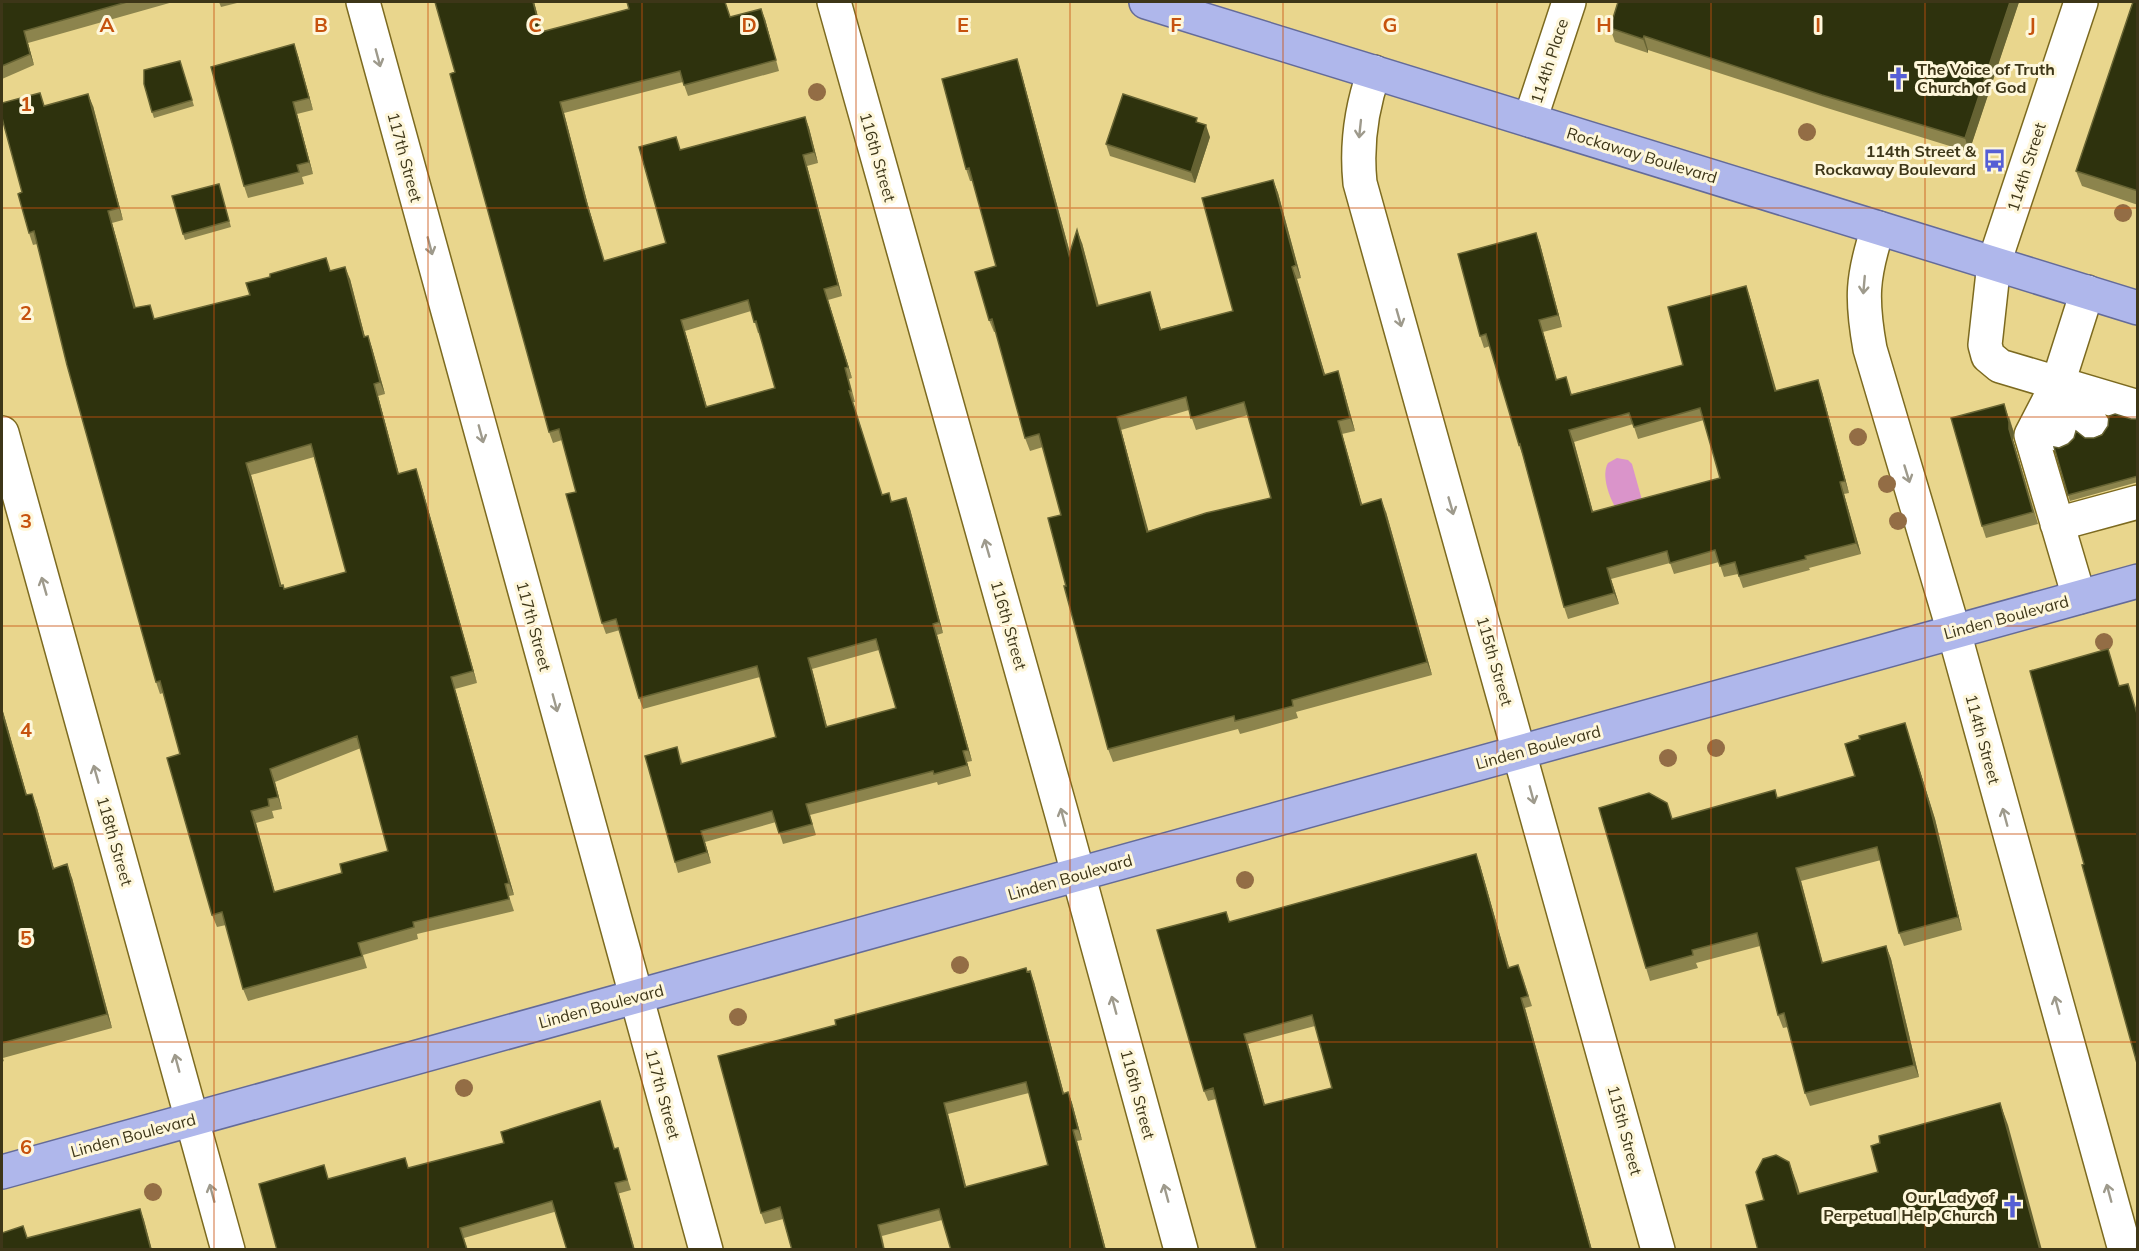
<svg xmlns="http://www.w3.org/2000/svg" width="2139" height="1251" font-family="Mulish,sans-serif">
<style>
.water{fill:#da94ca}
.lines{fill:none;stroke-linecap:round;stroke-linejoin:round}
.minor-casing{stroke:#7c6a20;stroke-width:36}
.major-casing{stroke:#646b99;stroke-width:36}
.minor{stroke:#fff;stroke-width:33}
.major{stroke:#afb7eb;stroke-width:33}
.tree{fill:#936d45}
.wall{fill:#8c844d;fill-rule:evenodd}
.shaded-wall{fill:#666333}
.building{fill:#2e320d;stroke:#666333;stroke-width:1.5;fill-rule:evenodd}
.oneway{stroke:#9e9a8c}
.grid{fill:none;stroke:#c6520e;stroke-width:1.5;stroke-opacity:0.55}
.labels{text-anchor:middle;stroke-width:6;stroke-linejoin:round;paint-order:stroke}
.street-label{font-size:16px;fill:#3d3618;stroke:#fef7db}
.poi-label{font-size:16px;font-weight:bold;fill:#3d3618;stroke:#fef7db;text-anchor:end}
.grid-label{font-size:20px;text-anchor:middle;font-weight:bold;fill:#c6520e;stroke:#fef7db;stroke-width:6;stroke-linejoin:round;paint-order:stroke}
</style>
<rect width="100%" height="100%" fill="#e9d68d"/>
<path class="water" d="M 1617,458 L 1628,460 L 1632,464 L 1642,500 L 1616,508 C 1609,498 1601,474 1608,463 Z"/>
<g class="lines">
<defs>
<path id="minor" d="M 363,2 L 706,1250
M 834,2 L 1062,815 L 1181,1250
M 2081,2 L 1994,263 L 1985,345 L 1988,356 L 2000,366 L 2138,407
M 1374,72 C 1361,109 1356,144 1360,183 L 1658,1250
M 1530,120 L 1569,2
M 1878,228 C 1862,277 1861,299 1870,349 L 1954,632 L 2125,1250
M 2058,383 L 2093,426
M 2058,385 L 2060,435
M 2,433 L 228,1250
M 2057,524 L 2138,502
M 2079,597 L 2031,435 L 2058,383 L 2087,292"/>
<path id="major" d="M 1146,2 L 2138,308
M 2,1172 L 2138,581"/>
</defs>
<use href="#minor" class="minor-casing"/>
<use href="#major" class="major-casing"/>
<use href="#minor" class="minor"/>
<use href="#major" class="major"/>
</g>
<g class="tree">
<circle cx="817" cy="92" r="9"/>
<circle cx="1807" cy="132" r="9"/>
<circle cx="2123" cy="213" r="9"/>
<circle cx="1858" cy="437" r="9"/>
<circle cx="1887" cy="484" r="9"/>
<circle cx="1898" cy="521" r="9"/>
<circle cx="2104" cy="642" r="9"/>
<circle cx="1716" cy="748" r="9"/>
<circle cx="1668" cy="758" r="9"/>
<circle cx="1245" cy="880" r="9"/>
<circle cx="960" cy="965" r="9"/>
<circle cx="738" cy="1017" r="9"/>
<circle cx="464" cy="1088" r="9"/>
<circle cx="153" cy="1192" r="9"/>
</g>
<path class="wall" d="M 2,2 L 173,2 L 28,43 L 34,65 L 2,79 Z
M 219,2 L 241,2 L 221,7 Z
M 435,2 L 534,2 L 542,32 L 731,17 L 765,19 L 779,71 L 688,96 L 683,82 L 564,113 L 589,209 L 604,261 L 666,243 L 680,150 L 805,117 L 809,128 L 818,163 L 807,166 L 842,296 L 828,300 L 852,378 L 849,379 L 855,402 L 853,402 L 882,495 L 889,493 L 892,502 L 910,509 L 943,633 L 937,635 L 972,761 L 967,762 L 971,776 L 938,785 L 937,782 L 810,815 L 816,835 L 783,844 L 776,822 L 705,842 L 711,863 L 678,873 L 675,862 L 681,758 L 682,764 L 776,737 L 760,677 L 643,709 L 639,698 L 620,630 L 606,634 L 602,623 L 576,492 L 562,440 L 553,443 L 549,432 L 455,72 ZM 751,311 L 758,333 L 760,333 L 775,388 L 707,407 L 685,331 ZM 879,650 L 896,708 L 827,727 L 812,669 Z
M 1618,2 L 2019,2 L 1969,152 L 1827,108 L 1648,50 L 1648,53 L 1615,42 L 1610,28 Z
M 2138,2 L 2138,205 L 2082,186 L 2076,171 Z
M 294,44 L 298,56 L 313,110 L 297,114 L 313,174 L 302,177 L 304,184 L 248,198 L 244,186 Z
M 1017,59 L 1021,72 L 1070,253 L 1082,243 L 1099,306 L 1150,292 L 1161,329 L 1233,311 L 1273,180 L 1278,193 L 1301,278 L 1297,279 L 1325,375 L 1342,384 L 1355,431 L 1342,434 L 1362,505 L 1386,512 L 1432,675 L 1296,712 L 1298,718 L 1240,734 L 1238,729 L 1113,762 L 1108,749 L 1066,586 L 1061,515 L 1043,447 L 1030,451 L 1025,438 L 996,332 L 994,332 L 989,320 L 996,266 L 973,181 L 970,181 L 966,169 ZM 1189,410 L 1196,430 L 1248,415 L 1271,498 L 1148,531 L 1121,430 Z
M 182,67 L 194,106 L 154,118 L 152,112 Z
M 45,106 L 93,106 L 123,220 L 112,223 L 136,308 L 155,319 L 250,295 L 331,271 L 350,279 L 365,337 L 368,336 L 372,348 L 385,394 L 378,396 L 399,474 L 420,481 L 477,683 L 455,689 L 514,895 L 509,896 L 514,911 L 417,934 L 418,939 L 363,955 L 367,968 L 248,1001 L 243,989 L 226,925 L 217,927 L 212,915 L 180,754 L 163,693 L 160,694 L 156,682 L 37,244 L 33,245 L 29,233 L 22,192 ZM 314,457 L 346,572 L 284,589 L 281,586 L 251,475 ZM 361,748 L 388,851 L 342,873 L 275,892 L 256,823 L 274,818 L 272,811 L 282,809 L 275,782 Z
M 1210,137 L 1195,183 L 1110,156 L 1106,144 Z
M 219,184 L 231,227 L 185,240 L 183,234 Z
M 1536,233 L 1540,244 L 1562,327 L 1543,332 L 1557,380 L 1572,394 L 1683,365 L 1746,286 L 1750,298 L 1776,391 L 1822,392 L 1849,493 L 1844,494 L 1861,554 L 1809,568 L 1810,570 L 1743,588 L 1738,574 L 1724,577 L 1719,562 L 1674,574 L 1670,563 L 1611,579 L 1619,604 L 1568,619 L 1564,607 L 1523,456 L 1519,445 L 1490,346 L 1484,348 L 1480,336 ZM 1704,420 L 1720,478 L 1593,512 L 1574,442 L 1633,424 L 1638,439 Z
M 2009,416 L 2014,433 L 2013,440 L 2038,524 L 1986,538 L 1982,526 Z
M 2131,419 L 2138,419 L 2138,482 L 2070,501 L 2068,495 L 2059,448 L 2085,438 L 2094,438 Z
M 2,708 L 27,795 L 37,808 L 54,869 L 72,878 L 112,1028 L 3,1058 L 4,1061 L 2,1062 Z
M 1905,723 L 1935,819 L 1962,930 L 1904,946 L 1899,933 L 1881,860 L 1801,881 L 1823,963 L 1886,946 L 1891,959 L 1919,1077 L 1810,1106 L 1805,1093 L 1788,1027 L 1783,1028 L 1778,1015 L 1760,946 L 1696,963 L 1698,968 L 1650,981 L 1646,968 L 1673,819 L 1778,798 L 1855,776 L 1860,739 Z
M 1480,865 L 1509,967 L 1522,975 L 1532,1006 L 1525,1008 L 1592,1250 L 1257,1250 L 1216,1099 L 1208,1101 L 1204,1091 L 1226,912 L 1230,922 ZM 1315,1026 L 1332,1088 L 1265,1105 L 1248,1044 Z
M 1028,972 L 1034,982 L 1064,1094 L 1068,1092 L 1072,1103 L 1082,1140 L 1077,1141 L 1106,1250 L 942,1220 L 882,1236 L 885,1250 L 792,1250 L 783,1219 L 765,1224 L 761,1213 L 836,1025 ZM 1029,1093 L 1048,1165 L 966,1187 L 948,1114 Z
M 604,1112 L 615,1149 L 618,1148 L 631,1190 L 464,1238 L 468,1250 L 277,1250 L 329,1179 L 408,1168 L 504,1143 Z"/>
<path class="shaded-wall" d="M 533,2 L 534,2 L 545,43 L 541,32 Z
M 2010,2 L 2019,2 L 1969,152 L 1965,138 Z
M 761,9 L 765,19 L 779,71 L 776,60 Z
M 24,31 L 28,43 L 34,65 L 30,54 Z
M 1644,36 L 1648,50 L 1648,53 L 1643,39 Z
M 294,44 L 298,56 L 313,110 L 309,98 Z
M 1017,59 L 1021,72 L 1074,268 L 1069,255 Z
M 88,94 L 93,106 L 123,220 L 119,208 Z
M 293,102 L 297,114 L 313,174 L 309,162 Z
M 560,102 L 564,113 L 589,209 L 608,272 L 585,198 Z
M 805,117 L 809,128 L 818,163 L 814,152 Z
M 1206,125 L 1210,137 L 1195,183 L 1191,172 Z
M 803,155 L 807,166 L 842,296 L 838,285 Z
M 1273,180 L 1278,193 L 1301,278 L 1296,265 Z
M 108,211 L 112,223 L 139,320 L 134,308 Z
M 1077,230 L 1082,243 L 1102,319 L 1097,306 Z
M 1536,233 L 1540,244 L 1562,327 L 1558,315 Z
M 345,267 L 350,279 L 368,349 L 364,337 Z
M 1292,267 L 1297,279 L 1329,388 L 1324,375 Z
M 1746,286 L 1750,298 L 1780,403 L 1775,391 Z
M 824,289 L 828,300 L 852,378 L 848,367 Z
M 1150,292 L 1154,305 L 1165,343 L 1160,330 Z
M 681,320 L 685,331 L 710,418 L 706,407 Z
M 1539,320 L 1543,332 L 1560,392 L 1556,380 Z
M 368,336 L 372,348 L 385,394 L 380,382 Z
M 1338,371 L 1342,384 L 1355,431 L 1350,418 Z
M 1818,380 L 1822,392 L 1849,493 L 1845,481 Z
M 374,384 L 378,396 L 402,486 L 398,474 Z
M 2004,404 L 2014,433 L 2013,440 L 2038,524 L 2009,429 Z
M 1117,417 L 1121,430 L 1152,544 L 1147,532 Z
M 1338,421 L 1342,434 L 1366,518 L 1361,505 Z
M 1569,430 L 1574,442 L 1596,523 L 1592,512 Z
M 246,463 L 251,475 L 285,598 L 280,586 Z
M 416,469 L 420,481 L 477,683 L 473,671 Z
M 1840,482 L 1844,494 L 1861,554 L 1856,543 Z
M 906,498 L 910,509 L 943,633 L 939,622 Z
M 1381,499 L 1386,512 L 1432,675 L 1427,662 Z
M 1607,568 L 1611,579 L 1619,604 L 1614,593 Z
M 933,624 L 937,635 L 972,761 L 968,750 Z
M 808,658 L 812,669 L 830,738 L 826,727 Z
M 451,677 L 455,689 L 514,895 L 509,883 Z
M 2,708 L 31,810 L 26,795 L 2,712 Z
M 1905,723 L 1935,819 L 1962,930 L 1958,917 Z
M 963,751 L 967,762 L 971,776 L 967,765 Z
M 270,769 L 275,782 L 282,809 L 278,797 Z
M 32,794 L 37,808 L 58,883 L 53,869 Z
M 251,811 L 256,823 L 278,904 L 274,892 Z
M 701,831 L 705,842 L 711,863 L 707,852 Z
M 1476,854 L 1480,865 L 1512,978 L 1508,968 Z
M 67,864 L 72,878 L 112,1028 L 107,1014 Z
M 1796,868 L 1801,881 L 1826,976 L 1822,963 Z
M 1886,946 L 1891,959 L 1919,1077 L 1914,1065 Z
M 1030,971 L 1034,982 L 1067,1105 L 1063,1094 Z
M 1521,998 L 1525,1008 L 1592,1250 L 1591,1250 Z
M 1244,1034 L 1248,1044 L 1268,1116 L 1264,1105 Z
M 1068,1092 L 1072,1103 L 1082,1140 L 1078,1129 Z
M 944,1103 L 948,1114 L 969,1198 L 965,1187 Z
M 2000,1103 L 2008,1125 L 2042,1250 L 2040,1250 Z
M 1073,1130 L 1077,1141 L 1106,1250 L 1105,1250 Z
M 1789,1162 L 1797,1184 L 1806,1215 L 1798,1194 Z
M 615,1183 L 619,1194 L 635,1250 L 634,1250 Z
M 140,1209 L 144,1220 L 152,1250 L 151,1250 Z"/>
<path class="building" d="M 2,2 L 127,2 L 24,31 L 30,54 L 2,66 Z
M 435,2 L 533,2 L 541,32 L 629,9 L 627,2 L 725,2 L 730,17 L 761,9 L 776,60 L 684,85 L 680,71 L 560,102 L 585,198 L 604,261 L 666,243 L 639,147 L 676,137 L 680,150 L 805,117 L 814,152 L 803,155 L 838,285 L 824,289 L 848,367 L 845,368 L 851,391 L 849,391 L 882,495 L 889,493 L 891,502 L 906,498 L 939,622 L 933,624 L 968,750 L 963,751 L 967,765 L 934,774 L 933,771 L 806,804 L 812,824 L 779,833 L 772,811 L 701,831 L 707,852 L 675,862 L 645,756 L 677,747 L 681,764 L 776,737 L 757,666 L 639,698 L 616,619 L 602,623 L 566,494 L 576,492 L 559,429 L 549,432 L 450,74 L 455,72 ZM 748,300 L 754,322 L 756,321 L 775,388 L 706,407 L 681,320 ZM 876,639 L 896,708 L 826,727 L 808,658 Z
M 1618,2 L 2010,2 L 1965,138 L 1822,95 L 1644,36 L 1643,39 L 1610,28 Z
M 2133,2 L 2138,2 L 2138,191 L 2076,171 Z
M 294,44 L 309,98 L 293,102 L 309,162 L 297,165 L 299,172 L 244,186 L 211,67 Z
M 1017,59 L 1069,255 L 1077,230 L 1097,306 L 1150,292 L 1160,330 L 1233,311 L 1202,198 L 1273,180 L 1296,265 L 1292,267 L 1324,375 L 1338,371 L 1350,418 L 1338,421 L 1361,505 L 1381,499 L 1427,662 L 1292,700 L 1293,706 L 1235,721 L 1234,716 L 1108,749 L 1064,586 L 1066,586 L 1048,518 L 1061,515 L 1039,434 L 1025,438 L 992,319 L 989,320 L 975,272 L 996,266 L 969,168 L 966,169 L 942,79 ZM 1186,397 L 1191,418 L 1244,402 L 1271,498 L 1206,513 L 1147,532 L 1117,417 Z
M 180,61 L 192,100 L 152,112 L 144,84 L 144,70 Z
M 40,93 L 44,106 L 88,94 L 119,208 L 108,211 L 134,308 L 150,305 L 154,319 L 250,295 L 246,283 L 270,277 L 270,274 L 326,258 L 330,271 L 345,267 L 364,337 L 368,336 L 380,382 L 374,384 L 398,474 L 416,469 L 473,671 L 451,677 L 509,883 L 505,884 L 509,899 L 413,922 L 414,927 L 358,943 L 362,956 L 243,989 L 222,912 L 212,915 L 167,758 L 180,754 L 160,681 L 156,682 L 67,365 L 34,231 L 29,233 L 18,194 L 22,192 L 2,118 L 2,103 ZM 311,444 L 346,572 L 284,589 L 283,585 L 280,586 L 246,463 ZM 357,736 L 388,851 L 340,864 L 342,873 L 274,892 L 251,811 L 269,806 L 268,799 L 278,797 L 270,769 Z
M 1123,94 L 1197,118 L 1196,122 L 1206,125 L 1191,172 L 1106,144 Z
M 219,184 L 229,221 L 183,234 L 172,196 Z
M 1536,233 L 1558,315 L 1539,320 L 1556,380 L 1566,377 L 1571,395 L 1683,365 L 1668,307 L 1746,286 L 1775,391 L 1818,380 L 1845,481 L 1840,482 L 1856,543 L 1805,556 L 1806,559 L 1739,576 L 1735,562 L 1720,566 L 1715,550 L 1670,563 L 1667,551 L 1607,568 L 1614,593 L 1564,607 L 1520,444 L 1519,445 L 1486,334 L 1480,336 L 1458,254 ZM 1700,408 L 1720,478 L 1592,512 L 1569,430 L 1629,413 L 1634,427 Z
M 2004,404 L 2009,422 L 2009,429 L 2033,512 L 1982,526 L 1951,418 Z
M 2115,414 L 2131,419 L 2138,419 L 2138,476 L 2068,495 L 2054,447 L 2059,448 L 2068,444 L 2074,438 L 2076,431 L 2085,438 L 2094,438 L 2102,435 L 2108,426 L 2109,416 Z
M 2108,649 L 2119,686 L 2128,684 L 2138,717 L 2138,1067 L 2082,865 L 2084,864 L 2030,671 Z
M 2,712 L 26,795 L 32,794 L 53,869 L 67,864 L 107,1014 L 2,1043 Z
M 1905,723 L 1930,807 L 1958,917 L 1899,933 L 1877,847 L 1796,868 L 1822,963 L 1886,946 L 1914,1065 L 1805,1093 L 1784,1013 L 1778,1015 L 1757,933 L 1692,950 L 1693,955 L 1646,968 L 1599,808 L 1649,793 L 1667,803 L 1672,819 L 1775,790 L 1777,798 L 1855,776 L 1845,744 L 1860,739 L 1859,736 Z
M 1476,854 L 1508,968 L 1518,965 L 1528,996 L 1521,998 L 1591,1250 L 1257,1250 L 1213,1088 L 1204,1091 L 1157,930 L 1226,912 L 1229,922 ZM 1312,1015 L 1332,1088 L 1264,1105 L 1244,1034 Z
M 1026,968 L 1027,972 L 1030,971 L 1063,1094 L 1068,1092 L 1078,1129 L 1073,1130 L 1105,1250 L 951,1250 L 939,1209 L 878,1225 L 884,1250 L 792,1250 L 780,1207 L 761,1213 L 718,1056 L 836,1025 L 835,1020 ZM 1026,1082 L 1048,1165 L 965,1187 L 944,1103 Z
M 600,1101 L 614,1149 L 618,1148 L 627,1180 L 615,1183 L 634,1250 L 567,1250 L 552,1201 L 460,1228 L 467,1250 L 277,1250 L 259,1184 L 324,1165 L 328,1179 L 405,1158 L 408,1168 L 504,1143 L 501,1132 Z
M 2000,1103 L 2040,1250 L 1758,1250 L 1746,1205 L 1764,1200 L 1756,1172 L 1763,1159 L 1776,1155 L 1789,1162 L 1798,1194 L 1878,1172 L 1871,1146 L 1880,1143 L 1879,1136 Z
M 140,1209 L 151,1250 L 2,1250 L 2,1233 L 23,1226 L 27,1238 Z"/>
<defs><path id="oneway-shaft" d="M-6 0H5M1.5-3L5.5 0L1.5 3" fill="none" stroke-width="1.6" stroke-linecap="round" stroke-linejoin="round" transform="scale(1.5)"/></defs>
<g class="oneway">
<use href="#oneway-shaft" transform="translate(378 58) rotate(75)"/>
<use href="#oneway-shaft" transform="translate(1360 129) rotate(96)"/>
<use href="#oneway-shaft" transform="translate(430 246) rotate(75)"/>
<use href="#oneway-shaft" transform="translate(1864 285) rotate(95)"/>
<use href="#oneway-shaft" transform="translate(1399 318) rotate(74)"/>
<use href="#oneway-shaft" transform="translate(481 434) rotate(75)"/>
<use href="#oneway-shaft" transform="translate(1907 474) rotate(73)"/>
<use href="#oneway-shaft" transform="translate(1451 506) rotate(74)"/>
<use href="#oneway-shaft" transform="translate(987 548) rotate(-106)"/>
<use href="#oneway-shaft" transform="translate(44 586) rotate(-106)"/>
<use href="#oneway-shaft" transform="translate(555 703) rotate(75)"/>
<use href="#oneway-shaft" transform="translate(96 774) rotate(-106)"/>
<use href="#oneway-shaft" transform="translate(1532 795) rotate(75)"/>
<use href="#oneway-shaft" transform="translate(1063 817) rotate(-105)"/>
<use href="#oneway-shaft" transform="translate(2005 817) rotate(-105)"/>
<use href="#oneway-shaft" transform="translate(1114 1005) rotate(-105)"/>
<use href="#oneway-shaft" transform="translate(2057 1005) rotate(-105)"/>
<use href="#oneway-shaft" transform="translate(177 1063) rotate(-105)"/>
<use href="#oneway-shaft" transform="translate(212 1193) rotate(-105)"/>
<use href="#oneway-shaft" transform="translate(1166 1193) rotate(-105)"/>
<use href="#oneway-shaft" transform="translate(2109 1193) rotate(-105)"/>
</g>
<path class="grid" d="M 214,2 L 214,1250M 428,2 L 428,1250M 642,2 L 642,1250M 856,2 L 856,1250M 1070,2 L 1070,1250M 1283,2 L 1283,1250M 1497,2 L 1497,1250M 1711,2 L 1711,1250M 1925,2 L 1925,1250M 2,208 L 2138,208M 2,417 L 2138,417M 2,626 L 2138,626M 2,834 L 2138,834M 2,1042 L 2138,1042"/>
<defs>
<symbol id="church-bare" viewBox="-9 -9 18 18"><path d="M-1.2-6h2.4v3.5h3.3v2.4h-3.3V6h-2.4V-.1h-3.3v-2.4h3.3Z" fill="#565fd5" stroke="#fef7db" stroke-width="2.5" paint-order="stroke"/></symbol>
<symbol id="bus-bare" viewBox="-9 -9 18 18"><path d="M-5-6H5V4H4V6H2V4H-2V6H-4V4H-5ZM-3.5-4V0h7V-4ZM-3.5 1.2v1.5H-2V1.2ZM2 1.2v1.5H3.5V1.2Z" fill="#565fd5" stroke="#fef7db" stroke-width="2.5" paint-order="stroke"/></symbol>
</defs>
<g fill-rule="evenodd">
<use href="#church-bare" x="1882" y="62" width="33" height="33"/>
<use href="#bus-bare" x="1978" y="144" width="33" height="33"/>
<use href="#church-bare" x="1996" y="1190" width="33" height="33"/>
</g>
<g class="labels">
<g class="street-label">
<text transform="translate(1549 61) rotate(-72)" y="6">114th Place</text>
<text transform="translate(1642 155) rotate(17)" y="6">Rockaway Boulevard</text>
<text transform="translate(405 157) rotate(75)" y="6">117th Street</text>
<text transform="translate(878 157) rotate(74)" y="6">116th Street</text>
<text transform="translate(2026 167) rotate(-72)" y="6">114th Street</text>
<text transform="translate(2006 617) rotate(-15)" y="6">Linden Boulevard</text>
<text transform="translate(1009 625) rotate(74)" y="6">116th Street</text>
<text transform="translate(534 626) rotate(75)" y="6">117th Street</text>
<text transform="translate(1495 661) rotate(74)" y="6">115th Street</text>
<text transform="translate(1983 739) rotate(75)" y="6">114th Street</text>
<text transform="translate(1538 747) rotate(-15)" y="6">Linden Boulevard</text>
<text transform="translate(115 841) rotate(74)" y="6">118th Street</text>
<text transform="translate(1070 877) rotate(-16)" y="6">Linden Boulevard</text>
<text transform="translate(601 1006) rotate(-15)" y="6">Linden Boulevard</text>
<text transform="translate(663 1094) rotate(75)" y="6">117th Street</text>
<text transform="translate(1138 1094) rotate(75)" y="6">116th Street</text>
<text transform="translate(1625 1130) rotate(75)" y="6">115th Street</text>
<text transform="translate(133 1135) rotate(-15)" y="6">Linden Boulevard</text>
</g>
<g class="poi-label">
<text x="1917" y="75" text-anchor="start">The Voice of Truth<tspan x="1917" dy="18">Church of God</tspan></text>
<text x="1976" y="157">114th Street &amp;<tspan x="1976" dy="18">Rockaway Boulevard</tspan></text>
<text x="1995" y="1203">Our Lady of<tspan x="1995" dy="18">Perpetual Help Church</tspan></text>
</g>
</g>
<g class="grid-label">
<text x="107" y="32">A</text>
<text x="321" y="32">B</text>
<text x="535" y="32">C</text>
<text x="749" y="32">D</text>
<text x="963" y="32">E</text>
<text x="1176" y="32">F</text>
<text x="1390" y="32">G</text>
<text x="1604" y="32">H</text>
<text x="1818" y="32">I</text>
<text x="2032" y="32">J</text>
<text x="26" y="111">1</text>
<text x="26" y="320">2</text>
<text x="26" y="528">3</text>
<text x="26" y="737">4</text>
<text x="26" y="945">5</text>
<text x="26" y="1154">6</text>
</g>
<rect width="2139" height="1251" fill="none" stroke="#3d3618" stroke-width="6"/>
</svg>
